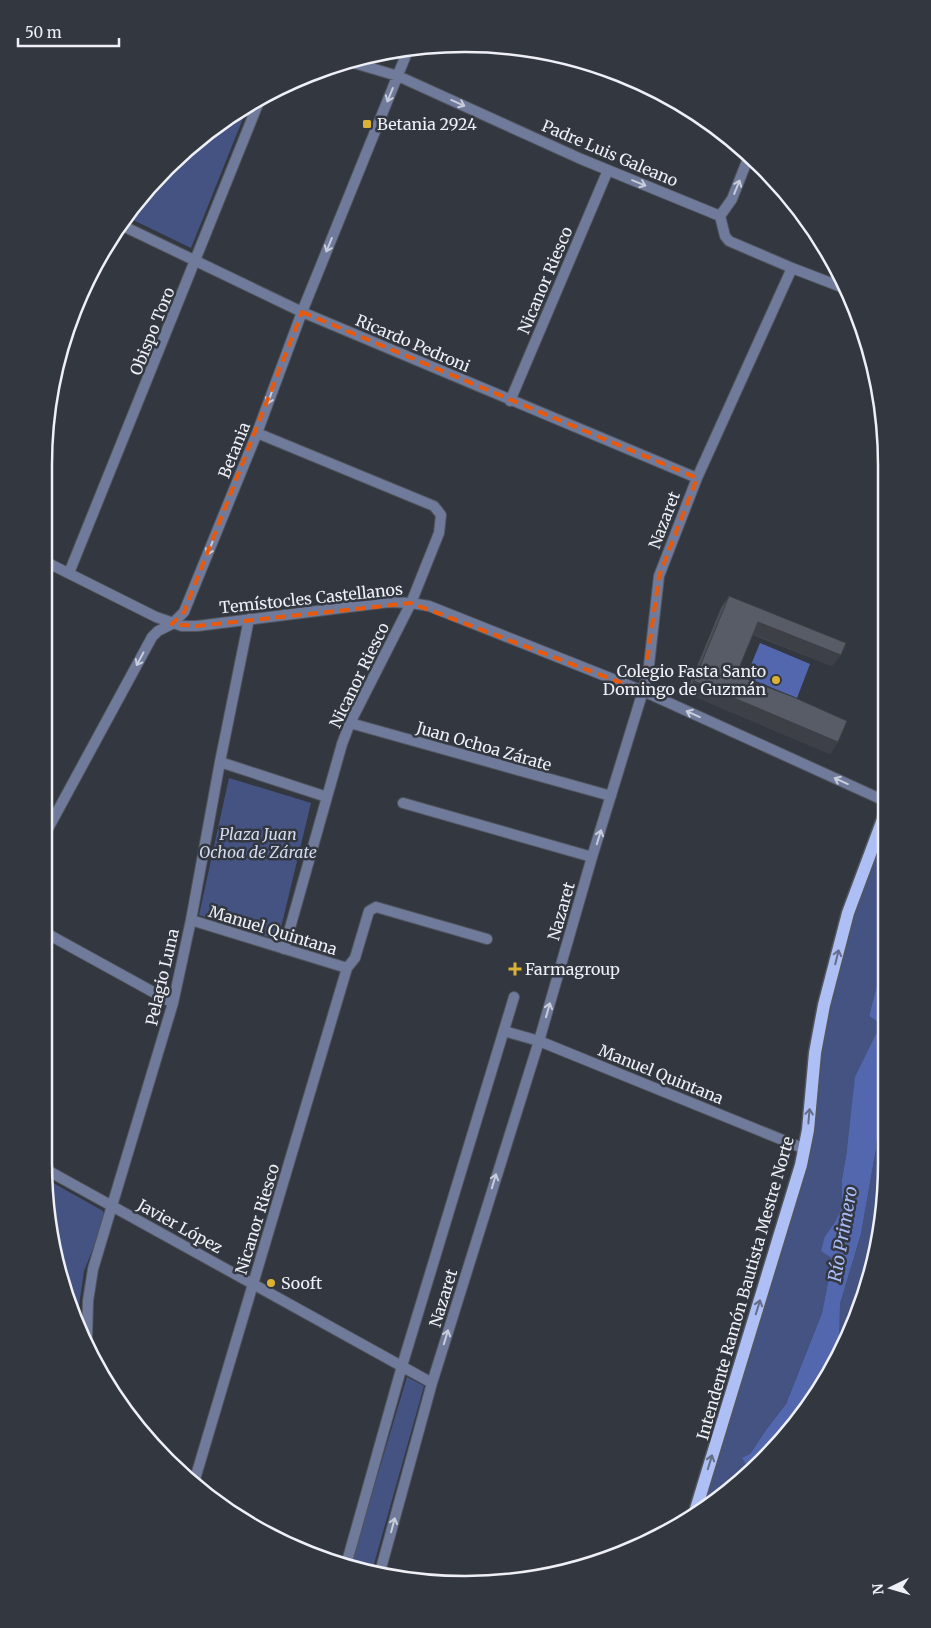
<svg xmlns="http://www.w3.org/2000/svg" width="931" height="1628" font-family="Merriweather,serif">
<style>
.green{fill:#455383}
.water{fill:#5367af}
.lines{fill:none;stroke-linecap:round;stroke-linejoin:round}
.street-casing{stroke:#51555d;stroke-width:12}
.primary-casing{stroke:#51555d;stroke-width:15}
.street{stroke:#707b9c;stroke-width:10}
.primary{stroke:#adbff5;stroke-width:12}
.wall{fill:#4c4f58}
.shaded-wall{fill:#3e4047}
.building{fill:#585c66;stroke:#3e4047}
.oneway{stroke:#c8cddb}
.oneway2{stroke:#646d88}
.marked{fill:none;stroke:#e8590c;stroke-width:4;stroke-dasharray:10 6;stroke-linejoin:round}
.poi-dot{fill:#dbb233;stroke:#333740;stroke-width:2}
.labels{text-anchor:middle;stroke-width:5;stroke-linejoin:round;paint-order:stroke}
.poi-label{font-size:16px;fill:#eef0f6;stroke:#333740;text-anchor:start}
.street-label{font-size:16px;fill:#eef0f6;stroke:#333740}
.park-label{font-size:16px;font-style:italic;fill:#d4dbf0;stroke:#333740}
.water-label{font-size:18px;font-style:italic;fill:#aabdf9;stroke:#333740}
.rim{fill:none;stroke:#eef0f6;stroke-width:2.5}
</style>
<rect width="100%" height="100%" fill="#333740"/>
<path class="green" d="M 248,106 L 191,248 L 127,217 L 149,187 L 209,131 Z
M 229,778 L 311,803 L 278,940 L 199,915 Z
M 885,814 L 886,966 L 881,969 L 869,1016 L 881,1024 L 875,1038 L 847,1150 L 842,1179 L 842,1207 L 835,1222 L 825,1236 L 832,1258 L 828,1282 L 822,1313 L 786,1404 L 766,1430 L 750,1454 L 747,1475 L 743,1480 L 696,1509 L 801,1165 L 824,1005 Z
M 886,1065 L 886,1190 L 873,1272 L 839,1353 L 840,1304 L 861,1234 L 876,1149 L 883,1074 Z
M 46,1179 L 103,1211 L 105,1218 L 84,1271 L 77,1319 L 66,1298 Z
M 407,1377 L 424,1386 L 372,1571 L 356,1570 L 350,1567 Z"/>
<path class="water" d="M 760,643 L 810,664 L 797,698 L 746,677 Z
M 886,966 L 886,1065 L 883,1074 L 876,1149 L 861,1234 L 840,1304 L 839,1353 L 831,1374 L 747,1475 L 748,1467 L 742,1458 L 750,1454 L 766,1430 L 786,1404 L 822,1313 L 828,1282 L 832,1258 L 821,1251 L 825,1236 L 835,1222 L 842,1207 L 842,1179 L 847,1150 L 855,1077 L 881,1024 L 869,1016 L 881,969 Z"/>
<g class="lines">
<defs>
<path id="street" d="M 347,61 L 398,76 L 581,159 L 720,216
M 720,216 L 725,236 L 729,241 L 792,268 L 844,288
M 720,216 L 732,199 L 749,156
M 121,225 L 302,312 L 697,478
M 510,401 L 608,170
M 257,433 L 434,506 L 441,515 L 439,533 L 411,603 L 350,723 L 342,744 L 284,949
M 44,561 L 156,617 L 182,626 L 197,626 L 389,602 L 411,603 L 429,606 L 643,691 L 885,801
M 69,573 L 260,99
M 350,723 L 611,796
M 220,762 L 327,797
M 403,803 L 592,857
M 44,836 L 152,637 L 158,631 L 172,624 L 184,612 L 257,433 L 302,312 L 408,50
M 191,920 L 347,968
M 44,932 L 173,1003
M 504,1031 L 539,1041 L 805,1149
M 45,1169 L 432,1383
M 87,1338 L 88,1301 L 93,1269 L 173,1003 L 191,920 L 220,762 L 249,619
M 195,1479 L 347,968 L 355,958 L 369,911 L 376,907 L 487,939
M 346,1565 L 402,1366 L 514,997
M 380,1572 L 432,1383 L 539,1041 L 592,857 L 643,691 L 649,665 L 659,576 L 697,478 L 792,268"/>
<path id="primary" d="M 696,1509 L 801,1165 L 808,1130 L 815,1053 L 824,1005 L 848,913 L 885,814"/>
</defs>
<use href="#street" class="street-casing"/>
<use href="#primary" class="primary-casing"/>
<use href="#street" class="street"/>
<use href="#primary" class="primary"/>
</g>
<path class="wall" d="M 729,596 L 832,666 L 753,635 L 737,673 L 838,742 L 830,754 L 686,693 L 721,608 Z"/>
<path class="shaded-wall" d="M 758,622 L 841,655 L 832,666 L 750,633 Z
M 694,681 L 838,742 L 830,754 L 686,693 Z"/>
<path class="building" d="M 729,596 L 846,643 L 841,655 L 758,622 L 737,673 L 751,681 L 791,696 L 847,721 L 838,742 L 694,681 Z"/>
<defs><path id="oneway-shaft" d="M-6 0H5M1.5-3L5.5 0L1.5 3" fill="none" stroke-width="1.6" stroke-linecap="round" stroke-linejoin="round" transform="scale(1.25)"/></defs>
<g class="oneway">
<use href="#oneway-shaft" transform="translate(390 95) rotate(112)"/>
<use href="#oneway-shaft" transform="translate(458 103) rotate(24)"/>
<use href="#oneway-shaft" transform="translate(639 183) rotate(22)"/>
<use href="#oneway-shaft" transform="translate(737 187) rotate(-68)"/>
<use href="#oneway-shaft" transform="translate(329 245) rotate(112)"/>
<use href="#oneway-shaft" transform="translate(270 397) rotate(110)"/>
<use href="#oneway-shaft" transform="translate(210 548) rotate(112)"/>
<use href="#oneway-shaft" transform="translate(140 659) rotate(118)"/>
<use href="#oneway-shaft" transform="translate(693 714) rotate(-156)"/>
<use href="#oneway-shaft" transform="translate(841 781) rotate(-156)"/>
<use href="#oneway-shaft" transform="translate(599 837) rotate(-73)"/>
<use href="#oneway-shaft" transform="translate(548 1010) rotate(-74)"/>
<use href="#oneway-shaft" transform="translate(494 1181) rotate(-73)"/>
<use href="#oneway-shaft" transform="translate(446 1337) rotate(-73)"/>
<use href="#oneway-shaft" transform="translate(393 1525) rotate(-75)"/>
</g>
<g class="oneway2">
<use href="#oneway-shaft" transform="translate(837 957) rotate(-76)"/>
<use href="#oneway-shaft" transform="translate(809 1116) rotate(-85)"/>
<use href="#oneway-shaft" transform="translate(758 1307) rotate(-73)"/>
<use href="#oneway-shaft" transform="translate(710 1462) rotate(-73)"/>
</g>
<path class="marked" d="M 302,312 L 697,478 L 659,576 L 643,691 L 411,603 L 197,626 L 172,624 L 184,612 Z"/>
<g class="poi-dot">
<rect x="362" y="119" width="10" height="10" rx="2.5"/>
<circle cx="776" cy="680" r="5"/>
<path d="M512.5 961.5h5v5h5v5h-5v5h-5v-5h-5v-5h5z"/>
<circle cx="271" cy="1283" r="5"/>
</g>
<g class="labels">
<g class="poi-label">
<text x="377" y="130">Betania 2924</text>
<text x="766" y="677" text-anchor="end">Colegio Fasta Santo<tspan x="766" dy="18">Domingo de Guzmán</tspan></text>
<text x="525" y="975">Farmagroup</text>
<text x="281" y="1289">Sooft</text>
</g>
<g class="street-label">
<text transform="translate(610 153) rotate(23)" y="6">Padre Luis Galeano</text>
<text transform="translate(545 280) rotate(-67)" y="6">Nicanor Riesco</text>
<text transform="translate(152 331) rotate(-68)" y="6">Obispo Toro</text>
<text transform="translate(413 343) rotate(23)" y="6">Ricardo Pedroni</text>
<text transform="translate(234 450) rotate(-68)" y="6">Betania</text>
<text transform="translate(664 520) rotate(-69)" y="6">Nazaret</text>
<text transform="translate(311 598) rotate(-6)" y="6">Temístocles Castellanos</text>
<text transform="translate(359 675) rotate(-64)" y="6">Nicanor Riesco</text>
<text transform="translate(484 746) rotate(16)" y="6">Juan Ochoa Zárate</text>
<text transform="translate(561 911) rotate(-74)" y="6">Nazaret</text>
<text transform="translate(273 930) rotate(17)" y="6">Manuel Quintana</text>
<text transform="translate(162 977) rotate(-77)" y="6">Pelagio Luna</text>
<text transform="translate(661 1074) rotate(22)" y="6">Manuel Quintana</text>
<text transform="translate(257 1219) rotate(-73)" y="6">Nicanor Riesco</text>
<text transform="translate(180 1226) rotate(29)" y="6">Javier López</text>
<text transform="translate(745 1288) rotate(-74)" y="6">Intendente Ramón Bautista Mestre Norte</text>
<text transform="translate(443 1298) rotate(-73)" y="6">Nazaret</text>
</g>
<g class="park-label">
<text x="258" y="840">Plaza Juan<tspan x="258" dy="18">Ochoa de Zárate</tspan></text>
</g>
<g class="water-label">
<text transform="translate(843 1234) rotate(-80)" y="6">Río Primero</text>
</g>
</g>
<path d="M0 0H931V1628H0ZM465 52H465A413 413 0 0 1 878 465V1163A413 413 0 0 1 465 1576H465A413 413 0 0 1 52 1163V465A413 413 0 0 1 465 52Z" fill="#333740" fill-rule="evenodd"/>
<path class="rim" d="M465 52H465A413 413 0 0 1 878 465V1163A413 413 0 0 1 465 1576H465A413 413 0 0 1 52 1163V465A413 413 0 0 1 465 52Z"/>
<g transform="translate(891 1588) rotate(265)" stroke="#333740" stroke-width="4" paint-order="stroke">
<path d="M0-4L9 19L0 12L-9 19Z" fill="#eef0f6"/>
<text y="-8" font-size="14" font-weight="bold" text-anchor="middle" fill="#eef0f6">N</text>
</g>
<path d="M18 38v8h101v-8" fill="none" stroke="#eef0f6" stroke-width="2.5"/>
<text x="25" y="38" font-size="15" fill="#eef0f6" stroke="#333740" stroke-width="4" paint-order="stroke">50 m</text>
</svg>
